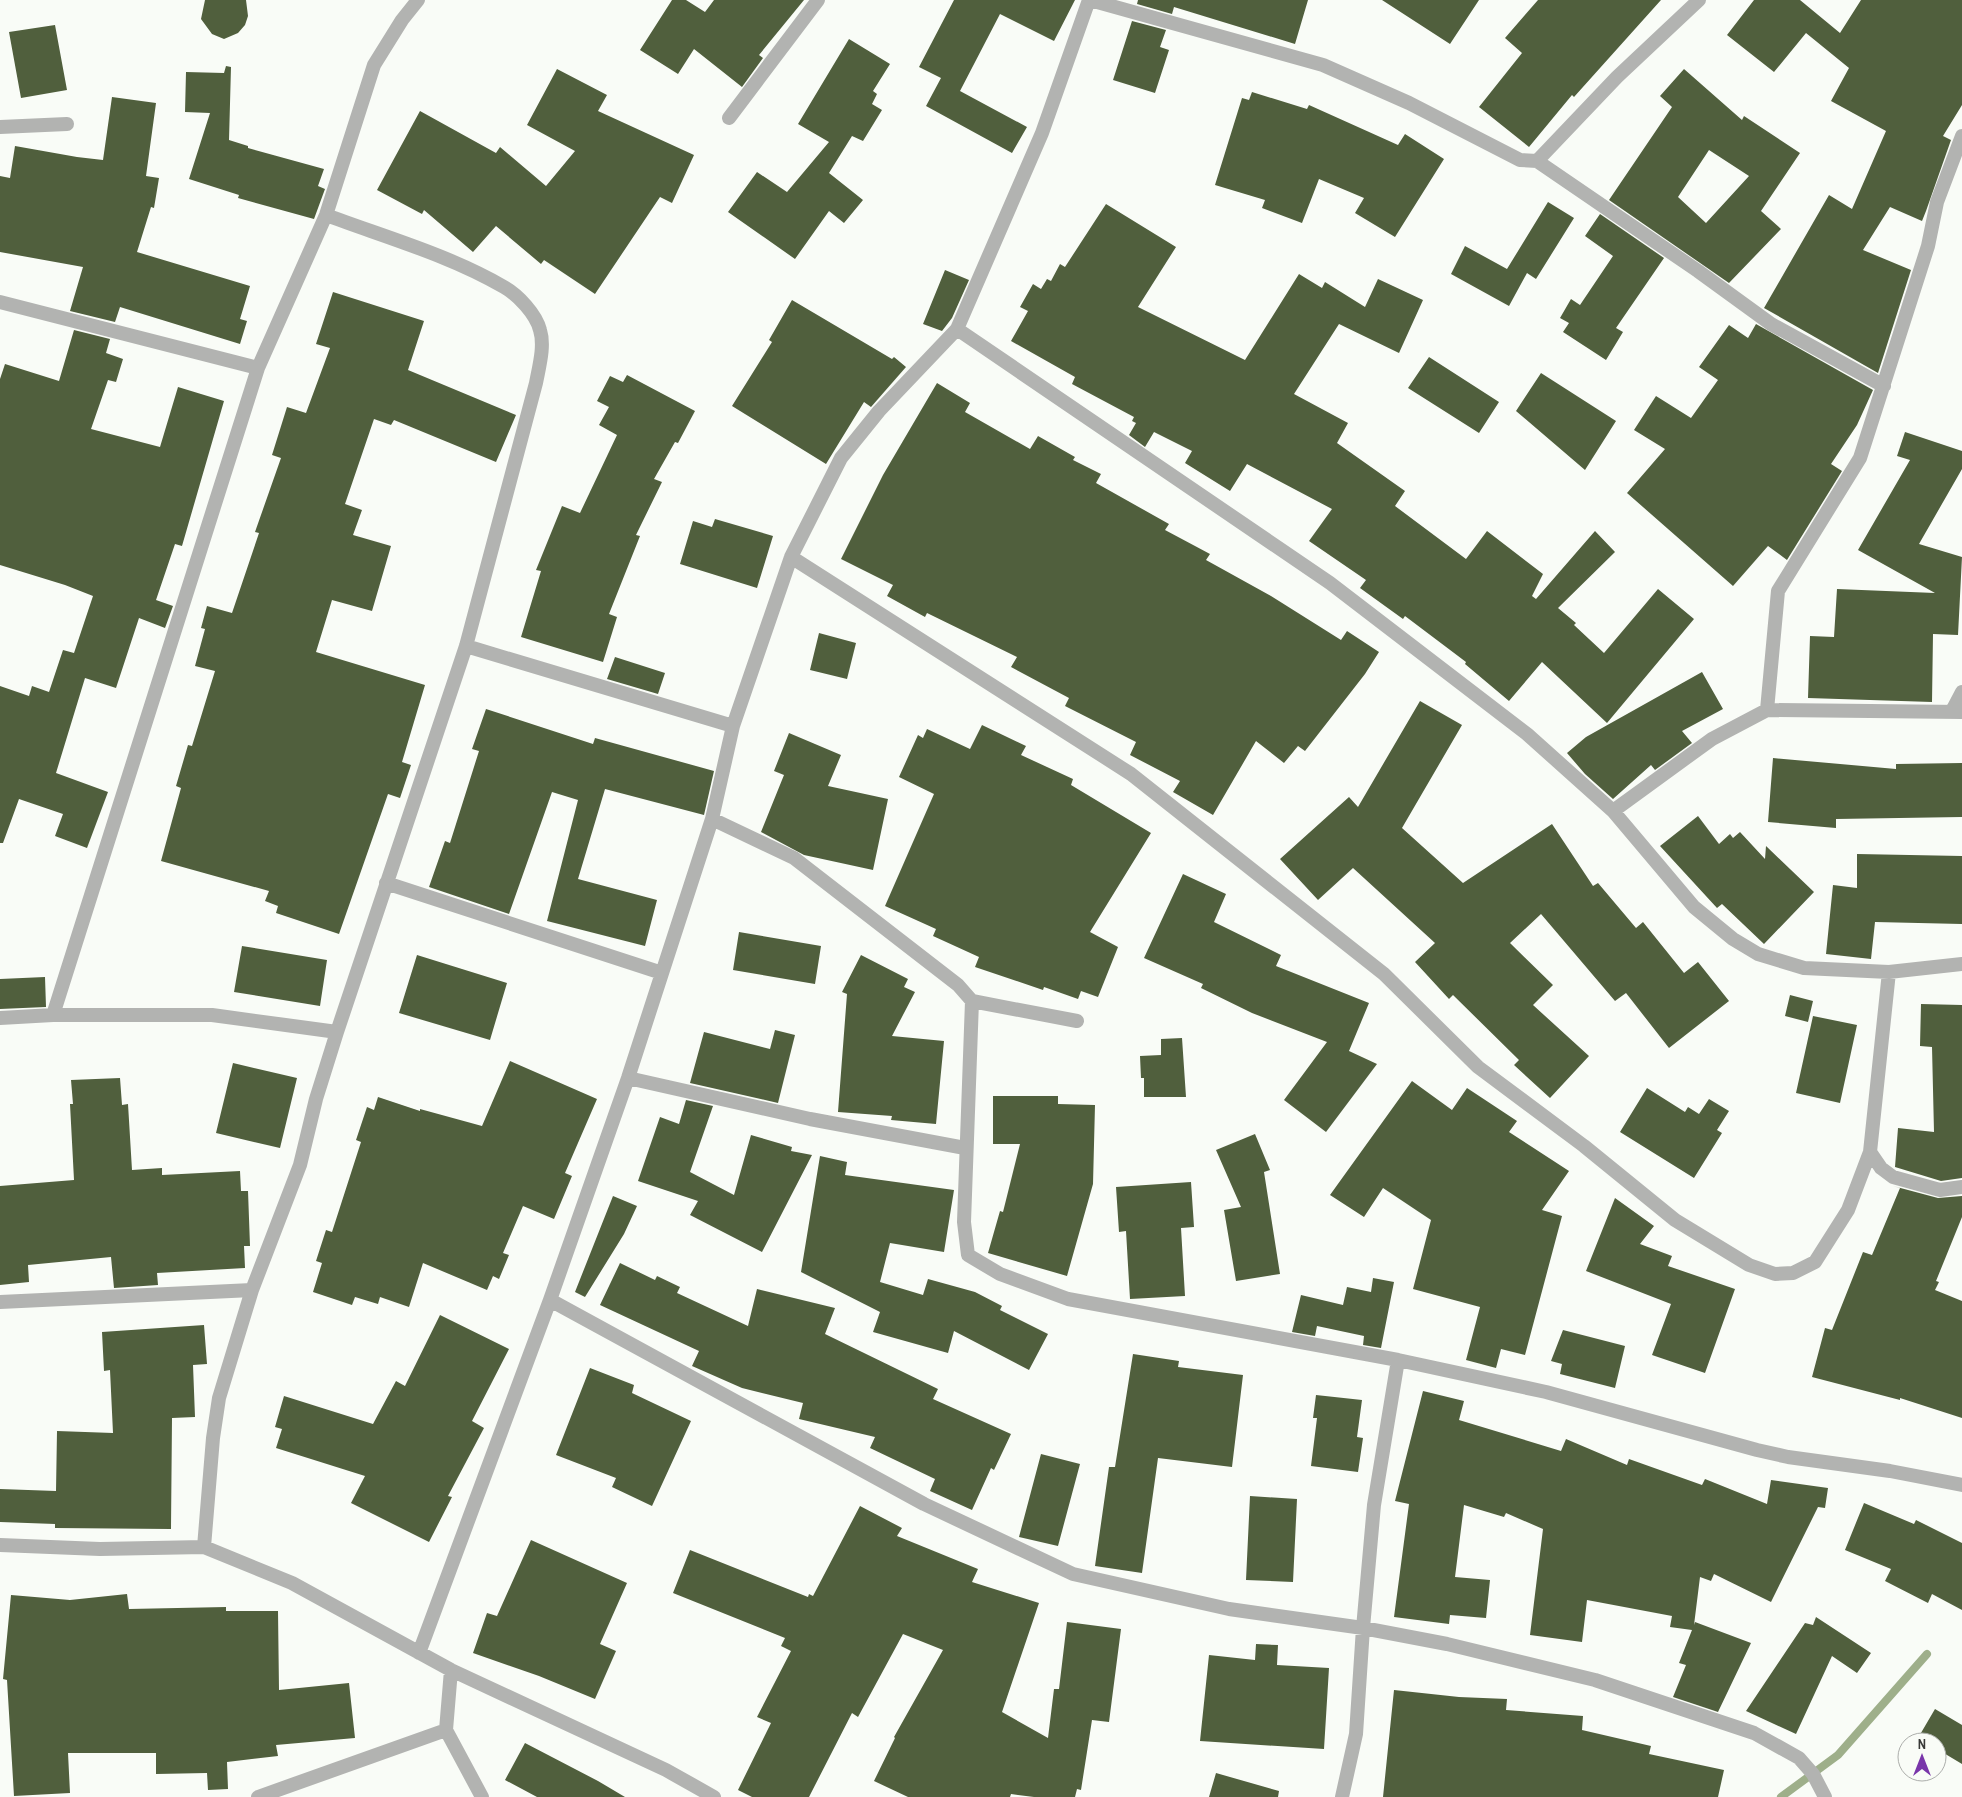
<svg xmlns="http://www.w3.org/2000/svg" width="1962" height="1797" font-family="'Archivo Narrow',sans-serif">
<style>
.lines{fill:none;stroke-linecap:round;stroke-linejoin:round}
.stream{stroke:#9eaf8a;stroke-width:8}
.building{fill:#505f3d;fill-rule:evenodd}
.minor{stroke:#b2b3b1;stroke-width:14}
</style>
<rect width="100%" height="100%" fill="#f9fcf7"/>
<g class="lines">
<path class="stream" d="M 1781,1797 L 1838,1755 L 1927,1654"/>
</g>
<path class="building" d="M 205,0 L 246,0 L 248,16 L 245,25 L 238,33 L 224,39 L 212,34 L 201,19 Z
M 672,0 L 686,0 L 705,12 L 714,0 L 804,0 L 759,55 L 763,58 L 742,87 L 694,49 L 678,74 L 640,50 Z
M 954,0 L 1075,0 L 1054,41 L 1000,14 L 960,91 L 1027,127 L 1012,153 L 926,106 L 941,78 L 919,67 Z
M 1138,0 L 1308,0 L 1295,44 L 1174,7 L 1172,14 L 1137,4 Z
M 1382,0 L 1479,0 L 1450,44 Z
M 1538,0 L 1661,0 L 1574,97 L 1572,95 L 1529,147 L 1479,107 L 1522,53 L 1505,38 Z
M 1754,0 L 1800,0 L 1840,33 L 1861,0 L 1962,0 L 1962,105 L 1943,136 L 1951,140 L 1926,211 L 1922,221 L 1890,207 L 1863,250 L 1911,270 L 1878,373 L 1764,308 L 1829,195 L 1852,209 L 1886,131 L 1831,101 L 1849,68 L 1806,33 L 1774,72 L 1727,35 Z
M 1132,21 L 1166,30 L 1160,47 L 1169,50 L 1155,93 L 1113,80 Z
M 55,25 L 67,90 L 21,98 L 9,32 Z
M 849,39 L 890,64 L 873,91 L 877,94 L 872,104 L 882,110 L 863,141 L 852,136 L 829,173 L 863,200 L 844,223 L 829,211 L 795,259 L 728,212 L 757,172 L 787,192 L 829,142 L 798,124 Z
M 226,66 L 231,67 L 229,140 L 248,146 L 248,148 L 324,169 L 318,186 L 325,189 L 314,219 L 238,198 L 239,195 L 189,179 L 210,113 L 185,112 L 186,72 L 224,73 Z
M 557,69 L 607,95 L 598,111 L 694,155 L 672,203 L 660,197 L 595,294 L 544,260 L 541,264 L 496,226 L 473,252 L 424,210 L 422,214 L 377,190 L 420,111 L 496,153 L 500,147 L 546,186 L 575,151 L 527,125 Z
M 1684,69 L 1742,120 L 1744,116 L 1800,153 L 1761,211 L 1781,229 L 1729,283 L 1609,200 L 1672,107 L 1660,96 ZM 1709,150 L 1749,176 L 1706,223 L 1678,197 Z
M 1252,92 L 1307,109 L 1309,105 L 1398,145 L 1405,134 L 1444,159 L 1395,237 L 1355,213 L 1364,198 L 1319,179 L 1302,223 L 1262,208 L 1265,200 L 1215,185 L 1242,98 L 1249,100 Z
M 112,97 L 156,103 L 146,176 L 159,178 L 154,208 L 151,207 L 137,252 L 250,286 L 240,319 L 247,321 L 240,344 L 120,307 L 115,322 L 70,311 L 83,267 L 0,252 L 0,176 L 10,178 L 15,146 L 77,157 L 103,160 Z
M 1548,202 L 1574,218 L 1536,279 L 1527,273 L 1509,306 L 1451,274 L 1465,246 L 1507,269 Z
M 1106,204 L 1176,247 L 1138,307 L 1245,360 L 1299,274 L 1322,288 L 1325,282 L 1365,307 L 1378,279 L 1423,300 L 1399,353 L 1339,324 L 1294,394 L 1348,423 L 1337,443 L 1405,491 L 1395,506 L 1466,559 L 1487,531 L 1543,574 L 1532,596 L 1536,599 L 1595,531 L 1615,552 L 1558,608 L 1576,623 L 1574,625 L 1604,653 L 1658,589 L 1694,619 L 1607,723 L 1542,662 L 1509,701 L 1465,664 L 1466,662 L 1405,616 L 1403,619 L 1360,588 L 1366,580 L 1309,541 L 1332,509 L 1247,464 L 1230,491 L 1185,463 L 1192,451 L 1154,432 L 1145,447 L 1129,435 L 1136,423 L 1132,421 L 1134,417 L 1072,384 L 1075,377 L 1011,341 L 1028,311 L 1020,307 L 1033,284 L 1041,289 L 1047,279 L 1051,281 L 1060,264 L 1065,267 Z
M 1600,214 L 1664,258 L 1616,328 L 1623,332 L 1606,360 L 1563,332 L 1569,323 L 1560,318 L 1571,299 L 1580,305 L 1613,256 L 1585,236 Z
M 945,270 L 969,280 L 952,318 L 942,331 L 923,324 Z
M 333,292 L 424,321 L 408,370 L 516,415 L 496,462 L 394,420 L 391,425 L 374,419 L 345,504 L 362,510 L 353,535 L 391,546 L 372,611 L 332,600 L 316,652 L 425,685 L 402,762 L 411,765 L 400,798 L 388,794 L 339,934 L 276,913 L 278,906 L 265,901 L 269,891 L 161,861 L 181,788 L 176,786 L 188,745 L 192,746 L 215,671 L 195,666 L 205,629 L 201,628 L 207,606 L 232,613 L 259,533 L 255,532 L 281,458 L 272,455 L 287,407 L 306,413 L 330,348 L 316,344 Z
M 792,300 L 892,359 L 894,357 L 906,367 L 871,407 L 864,402 L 826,464 L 732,406 L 772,342 L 769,340 Z
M 1756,324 L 1873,390 L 1857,425 L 1831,464 L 1842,471 L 1787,560 L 1768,546 L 1733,586 L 1627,493 L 1665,449 L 1634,430 L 1656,396 L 1691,418 L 1718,380 L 1699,367 L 1729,325 L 1748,338 Z
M 74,330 L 110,339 L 106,353 L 123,359 L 116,382 L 108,380 L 91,429 L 160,447 L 178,387 L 224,401 L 182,546 L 175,544 L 156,600 L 173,606 L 165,628 L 139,618 L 116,688 L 85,678 L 56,773 L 108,792 L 87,848 L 55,836 L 63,814 L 19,799 L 3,843 L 0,843 L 0,686 L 29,696 L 32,686 L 49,692 L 63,650 L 74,653 L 93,596 L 65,585 L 0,565 L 0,379 L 5,364 L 59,381 Z
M 1429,357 L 1499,402 L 1479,433 L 1408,388 Z
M 1541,373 L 1616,421 L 1585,470 L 1516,411 Z
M 627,375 L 695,411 L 678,443 L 675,442 L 654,479 L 662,482 L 636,535 L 640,536 L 609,614 L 617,617 L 603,662 L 521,637 L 541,571 L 536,570 L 562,506 L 580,513 L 617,435 L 599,425 L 609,407 L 597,401 L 610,376 L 623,382 Z
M 937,383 L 970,403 L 965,412 L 1030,449 L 1038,436 L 1075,457 L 1073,460 L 1101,474 L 1096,483 L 1169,524 L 1165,530 L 1210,554 L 1206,560 L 1271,596 L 1341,640 L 1347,631 L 1379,652 L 1365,674 L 1305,751 L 1298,746 L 1284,763 L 1256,741 L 1213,815 L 1173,792 L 1180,781 L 1130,755 L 1136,742 L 1065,706 L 1069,698 L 1011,667 L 1017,657 L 927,613 L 925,617 L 887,596 L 893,585 L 841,559 L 883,475 Z
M 1905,432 L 1962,451 L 1962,469 L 1919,544 L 1962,557 L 1958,635 L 1933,634 L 1932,702 L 1808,698 L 1810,636 L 1834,637 L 1837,589 L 1935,593 L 1858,550 L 1910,460 L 1897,456 Z
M 715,519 L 773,536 L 757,588 L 680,564 L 693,521 L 712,527 Z
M 819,633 L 856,643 L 847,679 L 810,670 Z
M 615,657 L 665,673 L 658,694 L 607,679 Z
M 1702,672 L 1723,709 L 1682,731 L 1692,743 L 1655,770 L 1651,765 L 1613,799 L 1585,774 L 1567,753 L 1586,737 Z
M 1420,701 L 1462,725 L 1402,828 L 1463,883 L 1552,824 L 1593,886 L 1598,883 L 1636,928 L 1643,922 L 1684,973 L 1698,962 L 1729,1001 L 1669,1048 L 1626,993 L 1615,1001 L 1541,914 L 1510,943 L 1553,985 L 1533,1005 L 1589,1056 L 1550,1098 L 1514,1065 L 1519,1060 L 1453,995 L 1449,999 L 1415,962 L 1435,943 L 1353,868 L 1318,900 L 1280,859 L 1349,797 L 1358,807 Z
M 486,709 L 593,744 L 595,738 L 714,771 L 704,815 L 605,789 L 578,879 L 657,900 L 645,946 L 547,921 L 578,800 L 552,792 L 509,914 L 429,887 L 445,841 L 450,843 L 479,751 L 472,749 Z
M 982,725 L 1026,746 L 1021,755 L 1073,779 L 1071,785 L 1151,833 L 1090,932 L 1118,947 L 1098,997 L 1081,991 L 1078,999 L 1044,987 L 1043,990 L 975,967 L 979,957 L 933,936 L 936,929 L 885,906 L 934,794 L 899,777 L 918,735 L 923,738 L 927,729 L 970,749 Z
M 789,733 L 841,755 L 828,786 L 888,799 L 873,870 L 804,855 L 761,832 L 784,775 L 774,771 Z
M 1773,758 L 1896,769 L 1896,764 L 1962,763 L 1962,817 L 1836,819 L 1836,828 L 1768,822 Z
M 1698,816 L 1719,844 L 1730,834 L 1733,838 L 1740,832 L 1765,859 L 1766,846 L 1814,892 L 1764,944 L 1722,904 L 1717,908 L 1660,846 Z
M 1857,854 L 1962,856 L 1962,924 L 1875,922 L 1871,959 L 1826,954 L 1833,885 L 1857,888 Z
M 1183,874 L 1226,894 L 1214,922 L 1281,955 L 1276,966 L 1369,1003 L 1349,1051 L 1377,1064 L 1326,1132 L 1284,1100 L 1327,1042 L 1252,1013 L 1201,988 L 1203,984 L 1144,958 Z
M 739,932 L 821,946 L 815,984 L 733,970 Z
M 242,946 L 327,960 L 320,1006 L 234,992 Z
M 417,955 L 507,983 L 490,1040 L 399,1013 Z
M 861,955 L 908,979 L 904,987 L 915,992 L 892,1036 L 944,1041 L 936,1124 L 891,1120 L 892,1116 L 838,1112 L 847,994 L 842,992 Z
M 45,977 L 46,1007 L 0,1009 L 0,979 Z
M 1790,995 L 1813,1001 L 1808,1022 L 1785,1016 Z
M 1921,1004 L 1962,1005 L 1962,1178 L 1941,1181 L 1895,1167 L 1898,1128 L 1934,1132 L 1932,1047 L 1920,1046 Z
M 1813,1016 L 1857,1025 L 1840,1103 L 1796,1093 Z
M 775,1030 L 795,1035 L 778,1103 L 690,1083 L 704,1032 L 770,1049 Z
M 1182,1038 L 1186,1097 L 1144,1097 L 1144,1078 L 1141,1078 L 1140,1056 L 1161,1055 L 1161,1039 Z
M 510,1061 L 597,1099 L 565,1173 L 572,1176 L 554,1219 L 523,1206 L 503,1253 L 509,1255 L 499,1279 L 493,1276 L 487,1290 L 423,1263 L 409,1307 L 380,1297 L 378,1304 L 355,1297 L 352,1305 L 313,1292 L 322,1263 L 316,1261 L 326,1230 L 332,1232 L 361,1142 L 356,1140 L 367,1107 L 374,1110 L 378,1097 L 420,1111 L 420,1109 L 482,1126 Z
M 233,1063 L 297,1078 L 280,1148 L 216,1133 Z
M 120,1078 L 122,1105 L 128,1104 L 132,1170 L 162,1168 L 162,1175 L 240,1171 L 241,1191 L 248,1191 L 250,1246 L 244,1246 L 245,1268 L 157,1273 L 158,1285 L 114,1288 L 111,1257 L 28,1265 L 29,1282 L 0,1285 L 0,1186 L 74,1180 L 70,1104 L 73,1104 L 71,1080 Z
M 1412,1081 L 1452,1110 L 1467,1088 L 1517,1121 L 1509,1132 L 1569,1171 L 1542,1210 L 1562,1216 L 1525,1355 L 1501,1349 L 1496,1368 L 1466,1360 L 1480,1307 L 1413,1289 L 1431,1220 L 1383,1188 L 1364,1217 L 1330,1195 Z
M 1647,1088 L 1685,1112 L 1688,1107 L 1699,1114 L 1709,1099 L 1729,1111 L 1717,1130 L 1722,1133 L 1694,1178 L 1620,1132 Z
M 993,1096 L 1058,1096 L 1058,1104 L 1095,1105 L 1093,1184 L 1067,1276 L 988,1253 L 1000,1211 L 1003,1212 L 1020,1144 L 993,1144 Z
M 686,1100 L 713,1106 L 690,1172 L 734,1195 L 751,1135 L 792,1147 L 791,1151 L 812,1155 L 762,1252 L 690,1215 L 698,1201 L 638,1181 L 660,1117 L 679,1124 Z
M 1255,1134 L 1270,1170 L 1264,1172 L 1280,1274 L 1236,1281 L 1224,1210 L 1241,1207 L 1216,1150 Z
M 820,1156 L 847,1162 L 845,1175 L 954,1190 L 944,1252 L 890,1243 L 880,1282 L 923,1295 L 928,1279 L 975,1292 L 1002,1306 L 1000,1310 L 1048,1334 L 1029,1370 L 954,1331 L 948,1353 L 873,1332 L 880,1312 L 801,1272 Z
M 1191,1182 L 1194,1227 L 1181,1228 L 1185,1296 L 1130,1299 L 1126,1231 L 1119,1232 L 1116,1187 Z
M 1893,1186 L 1938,1198 L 1962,1196 L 1962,1217 L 1936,1281 L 1939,1282 L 1935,1290 L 1962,1301 L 1962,1418 L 1900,1398 L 1900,1400 L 1812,1377 L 1825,1328 L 1832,1330 L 1863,1252 L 1872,1255 L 1900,1188 Z
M 613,1196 L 637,1206 L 624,1234 L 585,1297 L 575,1292 Z
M 1615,1198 L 1654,1226 L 1640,1244 L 1672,1256 L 1668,1266 L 1735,1289 L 1705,1373 L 1652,1355 L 1671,1304 L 1586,1271 Z
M 620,1263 L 655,1280 L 657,1276 L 680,1287 L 677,1293 L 748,1326 L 757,1289 L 835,1308 L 825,1334 L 938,1389 L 933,1399 L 1011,1434 L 994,1470 L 991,1468 L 972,1510 L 930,1491 L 935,1479 L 870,1448 L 875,1437 L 799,1419 L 803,1403 L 742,1388 L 692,1366 L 699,1351 L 600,1305 Z
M 1373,1278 L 1394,1282 L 1381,1348 L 1363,1345 L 1364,1336 L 1317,1326 L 1315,1336 L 1292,1332 L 1301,1295 L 1343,1305 L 1347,1287 L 1371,1292 Z
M 440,1315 L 509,1349 L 472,1421 L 484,1428 L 448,1496 L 452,1497 L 429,1542 L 351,1503 L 365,1476 L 276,1448 L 282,1429 L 275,1427 L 284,1396 L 373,1424 L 396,1381 L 405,1386 Z
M 204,1325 L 207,1364 L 193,1365 L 195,1417 L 172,1418 L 171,1529 L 55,1528 L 55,1524 L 0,1522 L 0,1489 L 56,1491 L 57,1431 L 113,1433 L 110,1370 L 104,1371 L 102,1332 Z
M 1563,1330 L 1625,1346 L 1615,1388 L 1560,1374 L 1562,1364 L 1551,1361 Z
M 1133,1354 L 1179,1361 L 1178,1367 L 1243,1375 L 1232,1467 L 1158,1458 L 1142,1573 L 1095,1566 L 1109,1467 L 1115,1467 Z
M 590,1368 L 634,1385 L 632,1393 L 691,1421 L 652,1506 L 612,1487 L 616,1478 L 556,1455 Z
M 1423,1391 L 1464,1401 L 1459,1420 L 1561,1451 L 1566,1439 L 1627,1465 L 1629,1459 L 1702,1485 L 1705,1479 L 1767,1504 L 1771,1480 L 1828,1488 L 1825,1508 L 1818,1507 L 1771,1602 L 1714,1574 L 1711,1581 L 1700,1577 L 1694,1625 L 1695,1622 L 1751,1643 L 1718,1712 L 1673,1697 L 1686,1665 L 1679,1663 L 1692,1630 L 1670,1627 L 1672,1616 L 1587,1600 L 1582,1642 L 1530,1635 L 1543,1529 L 1506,1513 L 1504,1517 L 1464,1505 L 1455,1577 L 1490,1580 L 1486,1618 L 1450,1615 L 1449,1624 L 1394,1617 L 1409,1504 L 1395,1501 Z
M 1316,1395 L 1362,1400 L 1357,1437 L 1363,1438 L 1358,1472 L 1311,1466 L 1317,1418 L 1313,1418 Z
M 1041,1454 L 1080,1464 L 1058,1546 L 1019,1537 Z
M 1250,1496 L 1297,1499 L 1293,1582 L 1246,1580 Z
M 1864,1503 L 1914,1524 L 1916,1520 L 1962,1543 L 1962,1610 L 1932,1594 L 1928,1603 L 1885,1581 L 1891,1569 L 1845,1550 Z
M 860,1506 L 902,1528 L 897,1536 L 978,1569 L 972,1582 L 1039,1603 L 1002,1712 L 1048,1738 L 1054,1689 L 1059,1689 L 1067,1622 L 1121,1629 L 1109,1722 L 1092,1720 L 1081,1790 L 1077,1789 L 1075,1797 L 1034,1797 L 1011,1794 L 1010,1797 L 908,1797 L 874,1781 L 895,1738 L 894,1737 L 943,1650 L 903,1634 L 858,1717 L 852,1713 L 809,1797 L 752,1797 L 738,1790 L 771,1723 L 757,1717 L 791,1651 L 781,1646 L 785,1638 L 673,1593 L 690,1550 L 808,1597 L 809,1594 L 813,1596 Z
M 531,1540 L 627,1583 L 600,1644 L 616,1651 L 595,1699 L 539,1676 L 473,1653 L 487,1613 L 497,1616 Z
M 127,1594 L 129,1609 L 226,1607 L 226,1611 L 278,1611 L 279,1690 L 349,1683 L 355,1738 L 276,1745 L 278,1756 L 227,1762 L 228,1789 L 208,1790 L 207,1773 L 156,1774 L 156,1753 L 68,1753 L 70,1793 L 14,1796 L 7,1680 L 3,1679 L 11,1595 L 70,1600 Z
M 1816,1617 L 1871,1653 L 1857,1673 L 1832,1656 L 1796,1734 L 1746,1711 L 1805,1623 L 1813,1625 Z
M 1256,1644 L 1278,1645 L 1277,1665 L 1329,1668 L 1324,1749 L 1200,1741 L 1209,1655 L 1255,1660 Z
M 1394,1690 L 1459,1697 L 1507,1699 L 1506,1710 L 1583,1716 L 1582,1730 L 1651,1746 L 1649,1754 L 1724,1770 L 1718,1797 L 1383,1797 Z
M 1935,1709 L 1962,1725 L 1962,1764 L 1937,1749 L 1937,1742 L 1925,1742 L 1918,1738 Z
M 525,1743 L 598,1781 L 625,1797 L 537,1797 L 505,1780 Z
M 1216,1773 L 1279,1791 L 1278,1797 L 1209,1797 Z"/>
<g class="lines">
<path class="minor" d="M 1090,0 L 1323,65 L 1409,103 L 1520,160 L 1537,161 L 1617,77 L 1699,0
M 729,118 L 818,0
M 0,127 L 67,124
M 1537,161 L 1698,271 L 1771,324 L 1884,386
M 0,302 L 258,368
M 957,329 L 1330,583 L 1527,734 L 1613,811 L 1694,907 L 1733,939 L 1758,954 L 1804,968 L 1889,972 L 1962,964
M 791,557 L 1131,774 L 1384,974 L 1478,1067 L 1584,1146 L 1675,1220 L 1749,1265 L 1775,1274 L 1793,1273 L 1815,1262 L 1848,1210 L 1870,1152 L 1889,972
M 466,646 L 733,726
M 1767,710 L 1778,591 L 1860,458 L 1928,246 L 1937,202 L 1962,136
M 1952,711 L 1962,692
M 1613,811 L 1712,739 L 1767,710 L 1962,712
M 712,819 L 794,858 L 958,985 L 972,1001 L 1077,1021
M 386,883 L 662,973
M 972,1001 L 964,1222 L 968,1255 L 1000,1274 L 1068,1299 L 1398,1360 L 1546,1392 L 1757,1450 L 1788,1457 L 1890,1471 L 1962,1485
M 53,1015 L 258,368 L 326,215 L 374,65 L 402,20 L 418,0
M 0,1018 L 53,1015 L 212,1015 L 337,1032
M 628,1078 L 810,1119 L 965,1148
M 1870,1152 L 1881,1168 L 1893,1177 L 1940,1190 L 1962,1187
M 550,1300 L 924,1504 L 1073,1574 L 1229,1609 L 1363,1628 L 1447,1644 L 1595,1680 L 1754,1733 L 1799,1758 L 1813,1774 L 1825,1797
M 0,1302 L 252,1290
M 0,1545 L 100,1549 L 204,1547 L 292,1583 L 451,1670 L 666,1770 L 714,1797
M 204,1547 L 213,1438 L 219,1398 L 252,1290 L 300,1165 L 316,1099 L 337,1032 L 466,646 L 536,383 C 539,367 545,346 540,330 C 536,314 518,295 504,287 C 449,255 385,237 326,215
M 419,1653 L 550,1300 L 628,1078 L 712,819 L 733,726 L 791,557 L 841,458 L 879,411 L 957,329 L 1042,133 L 1089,0
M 451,1670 L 446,1730 L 482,1797
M 258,1797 L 446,1730
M 1342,1797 L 1356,1734 L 1363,1628 L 1374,1505 L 1398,1360"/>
</g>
<g transform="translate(1922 1757)"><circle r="24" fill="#f9fcf7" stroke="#acaeab"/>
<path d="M0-4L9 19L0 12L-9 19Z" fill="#7936aa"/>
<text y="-8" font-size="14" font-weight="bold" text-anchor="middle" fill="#393a38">N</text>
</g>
</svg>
